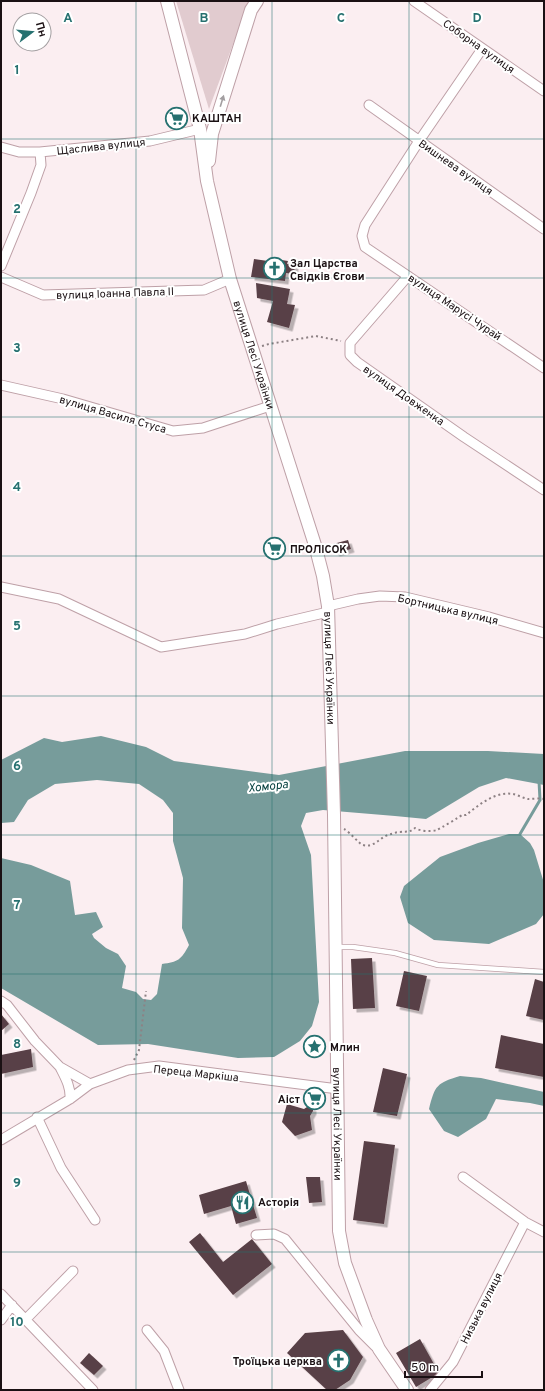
<svg xmlns="http://www.w3.org/2000/svg" width="545" height="1391" font-family="Overpass,sans-serif">
<style>
.green{fill:#e1cbcf}
.water{fill:#779c9b}
.lines{fill:none;stroke-linecap:round;stroke-linejoin:round}
.stream{stroke:#779c9b;stroke-width:3}
.building{fill:#594046;filter:url(#shadow)}
.lane-casing{stroke:#bea0a7;stroke-width:6}
.street-casing{stroke:#bea0a7;stroke-width:11}
.secondary-casing{stroke:#bea0a7;stroke-width:14}
.path{stroke:#8d8184;stroke-width:2;stroke-dasharray:2 3;stroke-linecap:butt}
.lane{stroke:#fff;stroke-width:4.5}
.street{stroke:#fff;stroke-width:9}
.secondary{stroke:#fff;stroke-width:12}
.oneway{fill:#a39fa1}
.grid{fill:none;stroke:#267170;stroke-width:1;stroke-opacity:0.55}
.labels{text-anchor:middle;stroke-width:4;stroke-linejoin:round;paint-order:stroke}
.street-label{font-size:11px;fill:#1a1013;stroke:#fff}
.poi-label{font-size:11px;font-weight:bold;fill:#1a1013;stroke:#fff;text-anchor:start}
.water-label{font-size:12px;font-style:italic;fill:#003c3b;stroke:#fff}
.grid-label{font-size:13px;text-anchor:middle;font-weight:bold;fill:#267170;stroke:#fff;stroke-width:4;stroke-linejoin:round;paint-order:stroke}
</style>
<defs>
<filter id="shadow"><feDropShadow dx="3.5" dy="3.5" stdDeviation="0" flood-color="#0004"/></filter>
</defs>
<rect width="100%" height="100%" fill="#fbeef1"/>
<path class="green" d="M 176,1 L 249,1 L 209,109 Z"/>
<path class="water" d="M 101,736 L 146,747 L 174,761 L 279,775 L 405,751 L 488,751 L 544,754 L 544,785 L 506,778 L 479,787 L 426,819 L 395,816 L 323,810 L 306,813 L 301,826 L 311,855 L 319,1002 L 312,1026 L 300,1041 L 274,1057 L 238,1058 L 148,1044 L 98,1045 L 1,988 L 1,858 L 31,865 L 70,881 L 75,915 L 96,912 L 103,927 L 92,934 L 94,938 L 106,948 L 118,954 L 126,966 L 122,988 L 136,992 L 143,999 L 151,1000 L 157,994 L 162,964 C 178,962 181,960 189,945 L 182,928 L 183,878 L 173,841 L 173,813 L 163,800 L 139,784 L 97,780 L 55,784 L 28,800 L 14,822 L 1,823 L 1,760 L 44,738 L 62,742 Z
M 509,834 L 520,834 L 530,843 L 534,850 L 544,883 L 544,914 L 536,924 L 489,944 L 434,940 L 408,923 L 400,897 L 404,886 L 440,857 L 478,843 Z
M 460,1076 L 481,1078 L 544,1092 L 544,1106 L 530,1103 L 496,1099 L 486,1119 L 458,1137 L 444,1131 L 429,1109 C 435,1085 437,1083 460,1076 Z"/>
<g class="lines">
<path class="stream" d="M 520,834 L 540,800 L 539,781"/>
</g>
<path class="building" d="M 254,259 L 275,262 L 275,259 L 288,261 L 287,264 L 295,265 L 294,274 L 286,273 L 285,281 L 251,277 Z
M 256,283 L 290,289 L 287,304 L 295,305 L 289,328 L 267,322 L 273,301 L 257,298 Z
M 348,540 L 351,549 L 336,553 L 333,544 Z
M 372,958 L 375,1008 L 353,1009 L 351,959 Z
M 404,971 L 427,976 L 419,1011 L 396,1006 Z
M 535,979 L 544,982 L 544,1020 L 526,1016 Z
M 1,1014 L 9,1024 L 1,1031 Z
M 501,1035 L 544,1044 L 544,1077 L 495,1068 Z
M 31,1049 L 33,1067 L 1,1074 L 1,1055 Z
M 383,1068 L 407,1074 L 397,1116 L 373,1112 Z
M 287,1104 L 304,1109 L 307,1107 L 313,1108 L 313,1111 L 310,1116 L 312,1130 L 295,1136 L 282,1122 Z
M 364,1141 L 395,1145 L 384,1224 L 353,1220 Z
M 306,1177 L 320,1177 L 322,1202 L 309,1203 Z
M 246,1181 L 257,1218 L 236,1224 L 231,1206 L 204,1214 L 199,1195 Z
M 200,1233 L 223,1262 L 252,1239 L 272,1264 L 233,1295 L 189,1242 Z
M 343,1330 L 363,1357 L 350,1380 L 335,1390 L 327,1390 L 287,1353 L 305,1333 Z
M 420,1339 L 439,1373 L 416,1387 L 396,1353 Z
M 89,1353 L 103,1366 L 94,1375 L 80,1363 Z"/>
<g class="lines">
<defs>
<path id="lane" d="M 336,947 L 353,947 L 395,953 L 438,965 L 544,972"/>
<path id="street" d="M 414,1 L 544,91
M 482,49 L 419,141 L 365,225 L 362,236 L 365,247 L 544,368
M 369,105 L 544,229
M 1,147 L 19,152 L 40,152 L 150,141 L 200,129
M 1,266 L 31,193 L 41,165 L 40,152
M 408,276 L 350,343 L 350,355 L 357,362 L 464,437 L 544,490
M 1,277 L 43,295 L 204,290 L 230,279
M 1,385 L 63,399 L 173,431 L 203,428 L 270,406
M 1,587 L 59,599 L 161,647 L 245,634 L 277,624 L 328,612
M 328,606 L 358,599 L 380,596 L 405,597 L 489,617 L 544,633
M 1,1001 L 7,1005 L 35,1041 L 60,1067 L 90,1084
M 60,1067 C 65,1077 71,1087 70,1099
M 37,1117 L 61,1168 L 95,1220
M 1,1140 L 70,1099 L 90,1084 L 128,1070 L 159,1066 L 338,1089
M 463,1177 L 525,1222 L 544,1232
M 256,1235 L 274,1234 L 285,1239 L 359,1330 L 375,1346
M 1,1294 L 93,1390
M 26,1319 L 73,1271
M 1,1320 L 12,1305
M 147,1330 L 164,1351 L 179,1390
M 430,1390 L 453,1362 L 525,1222"/>
<g id="secondary">
<path id="s1" d="M 167,1 L 200,129 L 207,181 L 230,279 L 315,545 L 323,576 L 328,606 L 334,815 L 339,1231 L 345,1263 L 366,1320 L 379,1349 L 407,1390"/>
<path d="M 209,161 L 212,134 L 251,10 L 257,1"/>
</g>
</defs>
<use href="#lane" class="lane-casing"/>
<use href="#street" class="street-casing"/>
<use href="#secondary" class="secondary-casing"/>
<path class="path" d="M 262,346 L 269,344 L 316,336 L 341,341
M 344,829 C 350,832 359,844 363,845 C 374,848 379,838 388,835 C 392,834 396,832 400,832 C 407,831 409,833 415,828 C 419,831 431,832 437,830 C 441,828 458,818 462,815 L 466,815 C 479,805 495,791 513,794 C 518,795 523,798 528,799 C 533,799 539,798 544,799
M 134,1060 L 139,1050 L 146,991"/>
<use href="#lane" class="lane"/>
<use href="#street" class="street"/>
<use href="#secondary" class="secondary"/>
</g>
<defs><path id="oneway-solid" d="M-6-.8H1V-3.2L6.5 0L1 3.2V.8H-6Z"/></defs>
<use class="oneway" href="#oneway-solid" transform="translate(222 101) rotate(-73)"/>
<path class="grid" d="M 136,1 L 136,1390M 272,1 L 272,1390M 409,1 L 409,1390M 1,139 L 544,139M 1,278 L 544,278M 1,417 L 544,417M 1,556 L 544,556M 1,696 L 544,696M 1,835 L 544,835M 1,974 L 544,974M 1,1113 L 544,1113M 1,1252 L 544,1252"/>
<defs>
<symbol id="supermarket-ring" viewBox="-11 -11 22 22"><circle r="9.5" fill="#fff" stroke="#267170" stroke-width="1.5"/><path d="M-6-5.5h2.5l.6 2H6L4.5 2H-2.5L-4.4-4H-6ZM-1.5 3.2a1.3 1.3 0 1 0 .1 0ZM3 3.2a1.3 1.3 0 1 0 .1 0Z" fill="#267170"/></symbol>
<symbol id="church-ring" viewBox="-11 -11 22 22"><circle r="9.5" fill="#fff" stroke="#267170" stroke-width="1.5"/><path d="M-1.2-6h2.4v3.5h3.3v2.4h-3.3V6h-2.4V-.1h-3.3v-2.4h3.3Z" fill="#267170"/></symbol>
<symbol id="sight-ring" viewBox="-11 -11 22 22"><circle r="9.5" fill="#fff" stroke="#267170" stroke-width="1.5"/><path d="M0-6L1.8-2.2L6-1.7L2.9 1.2L3.7 5.4L0 3.3L-3.7 5.4L-2.9 1.2L-6-1.7L-1.8-2.2Z" fill="#267170"/></symbol>
<symbol id="restaurant-ring" viewBox="-11 -11 22 22"><circle r="9.5" fill="#fff" stroke="#267170" stroke-width="1.5"/><path d="M-5-6h1v4h1v-4h1v4h1v-4h1v5L-1.5 .5V6h-2V.5L-5-1ZM5-6V6H3V1.5H1.5Q1.5-4 5-6Z" fill="#267170"/></symbol>
</defs>
<g fill-rule="evenodd">
<use href="#supermarket-ring" x="164" y="106" width="25" height="25"/>
<use href="#church-ring" x="262" y="256" width="25" height="25"/>
<use href="#supermarket-ring" x="262" y="536" width="25" height="25"/>
<use href="#sight-ring" x="302" y="1034" width="25" height="25"/>
<use href="#supermarket-ring" x="302" y="1086" width="25" height="25"/>
<use href="#restaurant-ring" x="230" y="1190" width="25" height="25"/>
<use href="#church-ring" x="326" y="1348" width="25" height="25"/>
</g>
<g class="labels">
<g class="street-label">
<text transform="translate(479 46) rotate(35)" y="4">Соборна вулиця</text>
<text transform="translate(101 146) rotate(-6)" y="4">Щаслива вулиця</text>
<text transform="translate(456 167) rotate(35)" y="4">Вишнева вулиця</text>
<text transform="translate(115 293) rotate(-2)" y="4">вулиця Іоанна Павла II</text>
<text transform="translate(455 307) rotate(34)" y="4">вулиця Марусі Чурай</text>
<text dy="4" stroke="none"><textPath href="#s1" startOffset="365">вулиця Лесі Українки</textPath></text>
<text transform="translate(404 395) rotate(35)" y="4">вулиця Довженка</text>
<text transform="translate(113 414) rotate(16)" y="4">вулиця Василя Стуса</text>
<text transform="translate(448 609) rotate(13)" y="4">Бортницька вулиця</text>
<text dy="4" stroke="none"><textPath href="#s1" startOffset="689">вулиця Лесі Українки</textPath></text>
<text transform="translate(196 1073) rotate(6)" y="4">Переца Маркіша</text>
<text dy="4" stroke="none"><textPath href="#s1" startOffset="1145">вулиця Лесі Українки</textPath></text>
<text transform="translate(481 1308) rotate(-63)" y="4">Низька вулиця</text>
</g>
<g class="poi-label">
<text x="192" y="122">КАШТАН</text>
<text x="290" y="267">Зал Царства<tspan x="290" dy="13">Свідків Єгови</tspan></text>
<text x="290" y="553">ПРОЛІСОК</text>
<text x="330" y="1051">Млин</text>
<text x="300" y="1103" text-anchor="end">Аіст</text>
<text x="258" y="1206">Асторія</text>
<text x="322" y="1365" text-anchor="end">Троїцька церква</text>
</g>
<g class="water-label">
<text transform="translate(268 786) rotate(-6)" y="4">Хомора</text>
</g>
</g>
<g class="grid-label">
<text x="68" y="22">A</text>
<text x="204" y="22">B</text>
<text x="341" y="22">C</text>
<text x="477" y="22">D</text>
<text x="17" y="74">1</text>
<text x="17" y="213">2</text>
<text x="17" y="352">3</text>
<text x="17" y="491">4</text>
<text x="17" y="630">5</text>
<text x="17" y="770">6</text>
<text x="17" y="909">7</text>
<text x="17" y="1048">8</text>
<text x="17" y="1187">9</text>
<text x="17" y="1326">10</text>
</g>
<rect width="545" height="1391" fill="none" stroke="#1a1013" stroke-width="4"/>
<g transform="translate(32 32) rotate(74)"><circle r="19" fill="#ffffff" stroke="#a39fa1"/>
<path d="M0-3L7 15L0 10L-7 15Z" fill="#267170"/>
<text y="-6" font-size="11" font-weight="bold" text-anchor="middle" fill="#1a1013">Пн</text>
</g>
<path d="M405 1371v6h77v-6" fill="none" stroke="#1a1013" stroke-width="2"/>
<text x="411" y="1371" font-size="12" fill="#1a1013" stroke="#ffffff" stroke-width="3" paint-order="stroke">50 m</text>
</svg>
